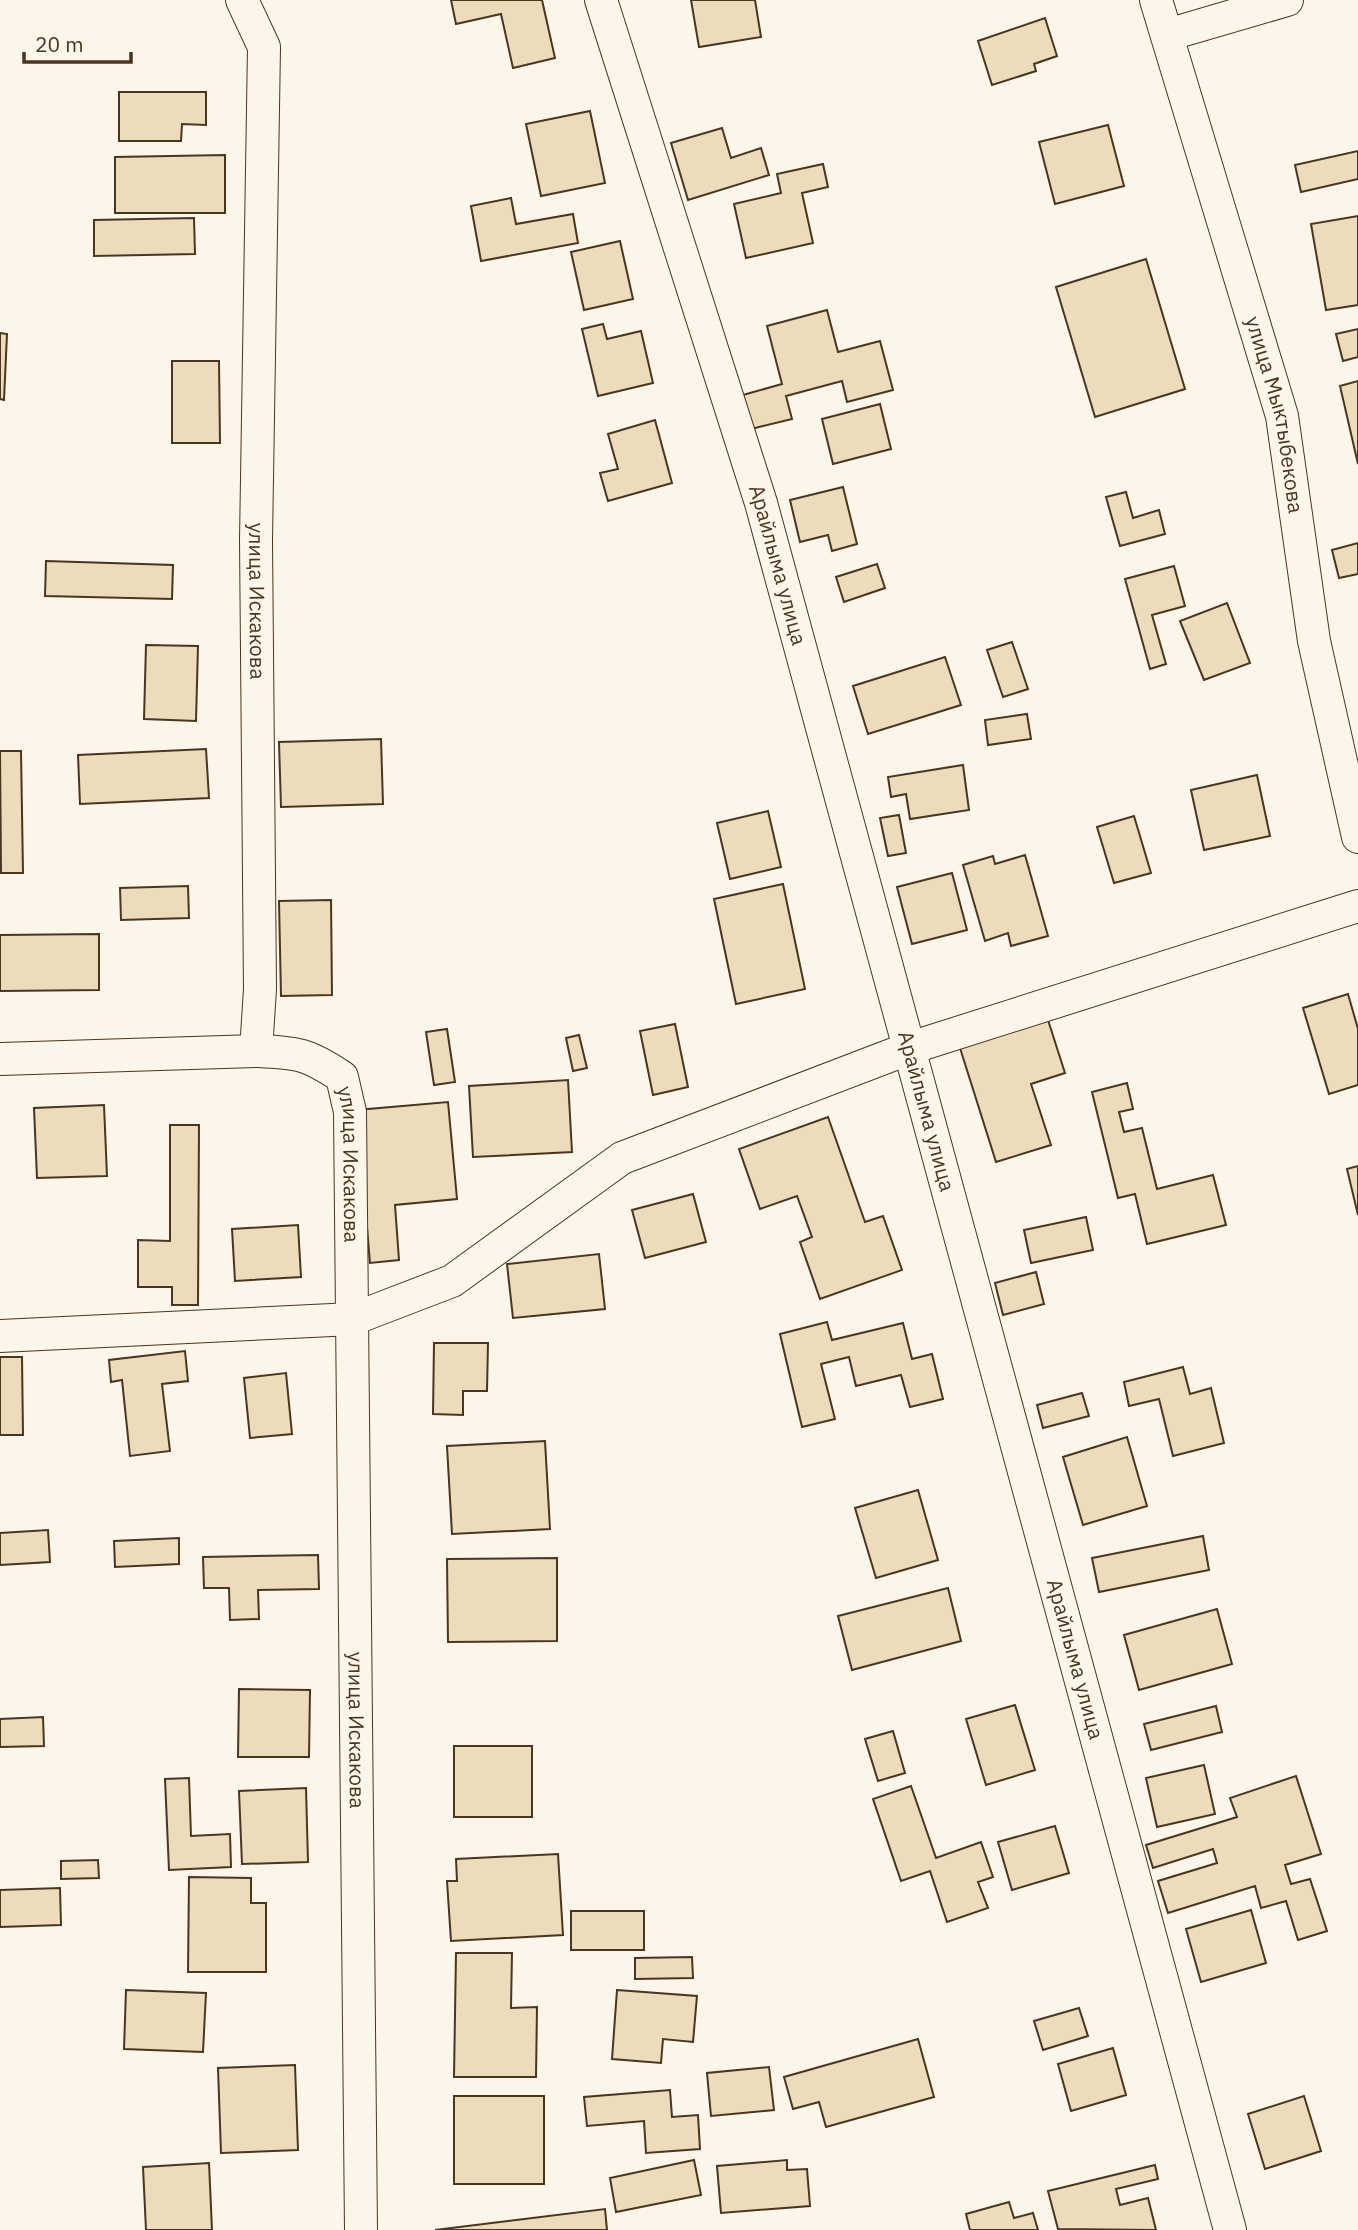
<svg xmlns="http://www.w3.org/2000/svg" width="1358" height="2230" font-family="'IBM Plex Sans',sans-serif">
<style>
.building{fill:#ecdcbc;stroke:#4a3520;stroke-width:2}
.lines{fill:none;stroke-linecap:round;stroke-linejoin:round}
.minor-casing{stroke:#4a3520;stroke-width:34}
.minor{stroke:#fbf6e9;stroke-width:32}
.labels{text-anchor:middle;stroke-width:5;stroke-linejoin:round;paint-order:stroke}
.street-label{font-size:21px;fill:#4a3520;stroke:#fbf6e9}
</style>
<rect width="100%" height="100%" fill="#fbf6e9"/>
<path class="building" d="M 451,0 L 542,0 L 555,58 L 513,68 L 501,14 L 456,24 Z
M 691,0 L 755,0 L 761,37 L 699,47 Z
M 1045,18 L 1057,56 L 1034,64 L 1036,71 L 992,85 L 978,41 Z
M 119,92 L 206,92 L 206,125 L 182,124 L 181,141 L 119,141 Z
M 590,111 L 605,183 L 541,196 L 526,124 Z
M 1108,125 L 1124,186 L 1055,204 L 1039,142 Z
M 722,128 L 731,158 L 761,148 L 769,175 L 688,200 L 671,143 Z
M 1358,151 L 1358,179 L 1301,192 L 1295,165 Z
M 225,155 L 225,213 L 115,213 L 115,157 Z
M 823,164 L 828,187 L 802,193 L 813,243 L 746,258 L 734,204 L 781,193 L 777,174 Z
M 511,198 L 516,224 L 573,214 L 578,243 L 481,261 L 471,206 Z
M 1358,216 L 1358,305 L 1326,310 L 1311,224 Z
M 194,218 L 195,254 L 94,256 L 94,220 Z
M 620,241 L 633,299 L 584,310 L 571,252 Z
M 1146,259 L 1185,389 L 1095,417 L 1056,287 Z
M 827,310 L 838,352 L 880,341 L 893,390 L 847,402 L 842,381 L 786,396 L 792,419 L 751,429 L 743,395 L 782,384 L 767,326 Z
M 603,324 L 607,339 L 641,331 L 653,383 L 598,396 L 582,329 Z
M 1358,329 L 1358,357 L 1343,361 L 1336,334 Z
M 0,333 L 7,334 L 4,400 L 0,399 Z
M 172,361 L 219,361 L 220,443 L 172,443 Z
M 1358,381 L 1358,464 L 1340,386 Z
M 880,404 L 891,449 L 833,464 L 822,419 Z
M 655,420 L 672,483 L 608,501 L 600,473 L 618,469 L 608,434 Z
M 843,487 L 857,544 L 832,551 L 828,535 L 800,542 L 790,500 Z
M 1126,492 L 1133,518 L 1159,510 L 1165,534 L 1120,546 L 1106,497 Z
M 1358,543 L 1358,574 L 1339,578 L 1332,550 Z
M 46,561 L 173,565 L 172,599 L 45,596 Z
M 877,564 L 885,588 L 844,602 L 836,577 Z
M 1174,566 L 1185,606 L 1152,615 L 1166,664 L 1150,669 L 1125,579 Z
M 1227,603 L 1250,663 L 1204,680 L 1180,621 Z
M 1012,642 L 1028,689 L 1003,697 L 987,650 Z
M 146,645 L 198,646 L 196,721 L 144,719 Z
M 945,657 L 961,705 L 868,734 L 853,686 Z
M 1027,714 L 1031,739 L 988,745 L 985,720 Z
M 381,739 L 383,804 L 281,807 L 279,742 Z
M 206,749 L 209,798 L 80,804 L 78,755 Z
M 0,751 L 21,751 L 23,873 L 1,873 Z
M 963,765 L 969,810 L 910,819 L 906,794 L 891,797 L 888,777 Z
M 1257,775 L 1270,836 L 1204,850 L 1191,790 Z
M 768,811 L 781,867 L 730,879 L 717,823 Z
M 899,815 L 906,853 L 888,856 L 880,818 Z
M 1134,816 L 1151,873 L 1114,883 L 1097,827 Z
M 1025,855 L 1048,936 L 1011,946 L 1008,933 L 985,941 L 963,865 L 993,856 L 995,864 Z
M 952,873 L 967,930 L 912,944 L 897,887 Z
M 783,884 L 805,989 L 736,1004 L 714,899 Z
M 188,886 L 189,918 L 121,920 L 120,888 Z
M 331,900 L 332,995 L 281,996 L 279,901 Z
M 99,934 L 99,990 L 0,991 L 0,935 Z
M 1348,994 L 1358,1029 L 1358,1085 L 1329,1094 L 1303,1008 Z
M 1048,1020 L 1065,1073 L 1031,1084 L 1051,1145 L 996,1162 L 960,1048 Z
M 675,1024 L 688,1087 L 653,1095 L 640,1031 Z
M 447,1029 L 455,1082 L 434,1085 L 426,1032 Z
M 579,1035 L 587,1068 L 573,1071 L 566,1038 Z
M 568,1080 L 572,1152 L 473,1157 L 469,1086 Z
M 1127,1083 L 1133,1109 L 1119,1112 L 1124,1132 L 1142,1128 L 1157,1189 L 1213,1175 L 1226,1225 L 1147,1244 L 1135,1194 L 1118,1198 L 1092,1092 Z
M 448,1102 L 457,1199 L 395,1205 L 399,1260 L 370,1263 L 357,1110 Z
M 104,1105 L 107,1176 L 37,1178 L 34,1108 Z
M 828,1117 L 865,1222 L 883,1216 L 902,1270 L 820,1299 L 800,1242 L 812,1237 L 797,1196 L 760,1209 L 739,1149 Z
M 170,1125 L 199,1125 L 198,1305 L 172,1305 L 172,1287 L 138,1287 L 138,1240 L 170,1241 Z
M 1358,1166 L 1358,1215 L 1347,1169 Z
M 693,1194 L 706,1242 L 645,1258 L 632,1210 Z
M 1086,1217 L 1093,1250 L 1031,1263 L 1024,1230 Z
M 298,1225 L 301,1277 L 235,1281 L 232,1229 Z
M 599,1254 L 605,1309 L 513,1318 L 507,1264 Z
M 1036,1272 L 1044,1304 L 1003,1315 L 995,1283 Z
M 827,1322 L 832,1340 L 903,1323 L 912,1359 L 932,1354 L 943,1399 L 910,1407 L 901,1375 L 856,1386 L 849,1357 L 821,1364 L 835,1419 L 802,1427 L 780,1334 Z
M 434,1343 L 488,1343 L 487,1391 L 463,1391 L 463,1415 L 433,1414 Z
M 185,1351 L 188,1381 L 162,1384 L 170,1451 L 130,1456 L 122,1380 L 111,1382 L 109,1360 Z
M 0,1357 L 22,1357 L 23,1435 L 0,1435 Z
M 1183,1367 L 1190,1394 L 1211,1388 L 1224,1443 L 1173,1456 L 1159,1399 L 1129,1406 L 1124,1382 Z
M 286,1373 L 292,1434 L 250,1438 L 244,1378 Z
M 1082,1393 L 1089,1416 L 1043,1428 L 1037,1405 Z
M 1127,1437 L 1147,1506 L 1083,1525 L 1063,1457 Z
M 545,1441 L 550,1529 L 452,1534 L 447,1446 Z
M 918,1490 L 938,1560 L 876,1578 L 855,1508 Z
M 48,1530 L 50,1562 L 0,1565 L 0,1533 Z
M 1203,1536 L 1209,1570 L 1099,1592 L 1092,1558 Z
M 179,1538 L 179,1564 L 115,1567 L 114,1541 Z
M 318,1555 L 319,1589 L 258,1590 L 259,1619 L 230,1620 L 229,1588 L 204,1588 L 203,1557 Z
M 557,1558 L 557,1641 L 448,1642 L 447,1559 Z
M 948,1588 L 961,1641 L 852,1670 L 838,1616 Z
M 1217,1609 L 1232,1664 L 1139,1690 L 1124,1635 Z
M 239,1689 L 310,1690 L 309,1757 L 238,1757 Z
M 1015,1705 L 1035,1770 L 986,1785 L 966,1719 Z
M 1216,1706 L 1222,1732 L 1151,1750 L 1144,1724 Z
M 43,1717 L 44,1746 L 0,1747 L 0,1719 Z
M 893,1731 L 905,1773 L 878,1781 L 865,1739 Z
M 454,1746 L 532,1746 L 532,1817 L 454,1817 Z
M 1204,1765 L 1215,1814 L 1157,1827 L 1146,1778 Z
M 1296,1776 L 1321,1854 L 1285,1865 L 1291,1884 L 1310,1879 L 1327,1931 L 1298,1940 L 1286,1901 L 1261,1908 L 1255,1886 L 1168,1913 L 1158,1881 L 1217,1863 L 1213,1849 L 1153,1868 L 1146,1845 L 1237,1817 L 1230,1798 Z
M 189,1778 L 191,1836 L 230,1834 L 231,1867 L 169,1870 L 165,1779 Z
M 911,1786 L 936,1858 L 981,1842 L 993,1877 L 978,1882 L 988,1908 L 947,1922 L 930,1871 L 901,1881 L 873,1799 Z
M 306,1788 L 308,1862 L 242,1864 L 239,1791 Z
M 1055,1826 L 1069,1873 L 1012,1890 L 998,1842 Z
M 558,1854 L 563,1935 L 451,1941 L 447,1881 L 457,1881 L 456,1859 Z
M 98,1860 L 99,1878 L 61,1879 L 61,1861 Z
M 189,1877 L 251,1878 L 251,1903 L 266,1903 L 266,1972 L 188,1972 Z
M 60,1888 L 61,1925 L 0,1927 L 0,1890 Z
M 1251,1910 L 1266,1963 L 1201,1982 L 1186,1929 Z
M 571,1911 L 644,1911 L 644,1950 L 571,1950 Z
M 456,1953 L 512,1953 L 511,2008 L 537,2007 L 536,2077 L 454,2077 Z
M 692,1957 L 693,1978 L 635,1979 L 635,1958 Z
M 126,1990 L 206,1993 L 203,2052 L 124,2049 Z
M 617,1990 L 697,1996 L 693,2042 L 663,2039 L 661,2063 L 612,2059 Z
M 1079,2008 L 1088,2036 L 1043,2050 L 1034,2021 Z
M 918,2039 L 934,2097 L 826,2127 L 819,2102 L 793,2109 L 784,2077 Z
M 1113,2048 L 1126,2095 L 1071,2111 L 1058,2064 Z
M 295,2065 L 298,2150 L 221,2153 L 218,2068 Z
M 769,2067 L 774,2110 L 711,2116 L 707,2073 Z
M 670,2090 L 672,2117 L 698,2115 L 700,2149 L 646,2153 L 644,2121 L 587,2126 L 584,2097 Z
M 454,2096 L 544,2096 L 544,2184 L 454,2184 Z
M 1304,2096 L 1321,2151 L 1265,2169 L 1248,2114 Z
M 694,2160 L 701,2195 L 616,2212 L 610,2178 Z
M 787,2160 L 787,2170 L 807,2169 L 810,2206 L 721,2213 L 717,2166 Z
M 209,2163 L 212,2230 L 146,2230 L 143,2167 Z
M 1155,2165 L 1158,2179 L 1116,2189 L 1120,2205 L 1148,2198 L 1156,2230 L 1058,2229 L 1048,2191 Z
M 1009,2202 L 1014,2218 L 1033,2213 L 1038,2230 L 970,2230 L 966,2214 Z
M 605,2209 L 607,2230 L 435,2230 Z"/>
<g class="lines">
<defs>
<g id="minor">
<path id="s1" d="M 242,0 L 264,47 L 256,540 L 260,989 L 256,1051 C 298,1053 306,1053 342,1077 L 350,1112 L 361,2230"/>
<path id="s2" d="M 601,0 L 761,503 L 1230,2230"/>
<path id="s3" d="M 1156,0 L 1282,416 L 1314,641 L 1358,837"/>
<path d="M 1167,35 L 1287,0"/>
<path d="M 0,1059 L 256,1051"/>
<path d="M 0,1336 L 353,1319 L 452,1281 L 622,1158 L 910,1048 L 1358,906"/>
</g>
</defs>
<use href="#minor" class="minor-casing"/>
<use href="#minor" class="minor"/>
</g>
<g class="labels">
<g class="street-label">
<text dy="7" stroke="none"><textPath href="#s3" startOffset="432">улица Мыктыбекова</textPath></text>
<text dy="7" stroke="none"><textPath href="#s2" startOffset="592">Арайлыма улица</textPath></text>
<text dy="7" stroke="none"><textPath href="#s1" startOffset="606">улица Искакова</textPath></text>
<text dy="7" stroke="none"><textPath href="#s2" startOffset="1158">Арайлыма улица</textPath></text>
<text dy="7" stroke="none"><textPath href="#s1" startOffset="1236">улица Искакова</textPath></text>
<text dy="7" stroke="none"><textPath href="#s2" startOffset="1726">Арайлыма улица</textPath></text>
<text dy="7" stroke="none"><textPath href="#s1" startOffset="1802">улица Искакова</textPath></text>
</g>
</g>
<path d="M24 52v10h107v-10" fill="none" stroke="#4a3520" stroke-width="3.5"/>
<text x="35" y="52" font-size="21" fill="#4a3520" stroke="#fbf6e9" stroke-width="5" paint-order="stroke">20 m</text>
</svg>
